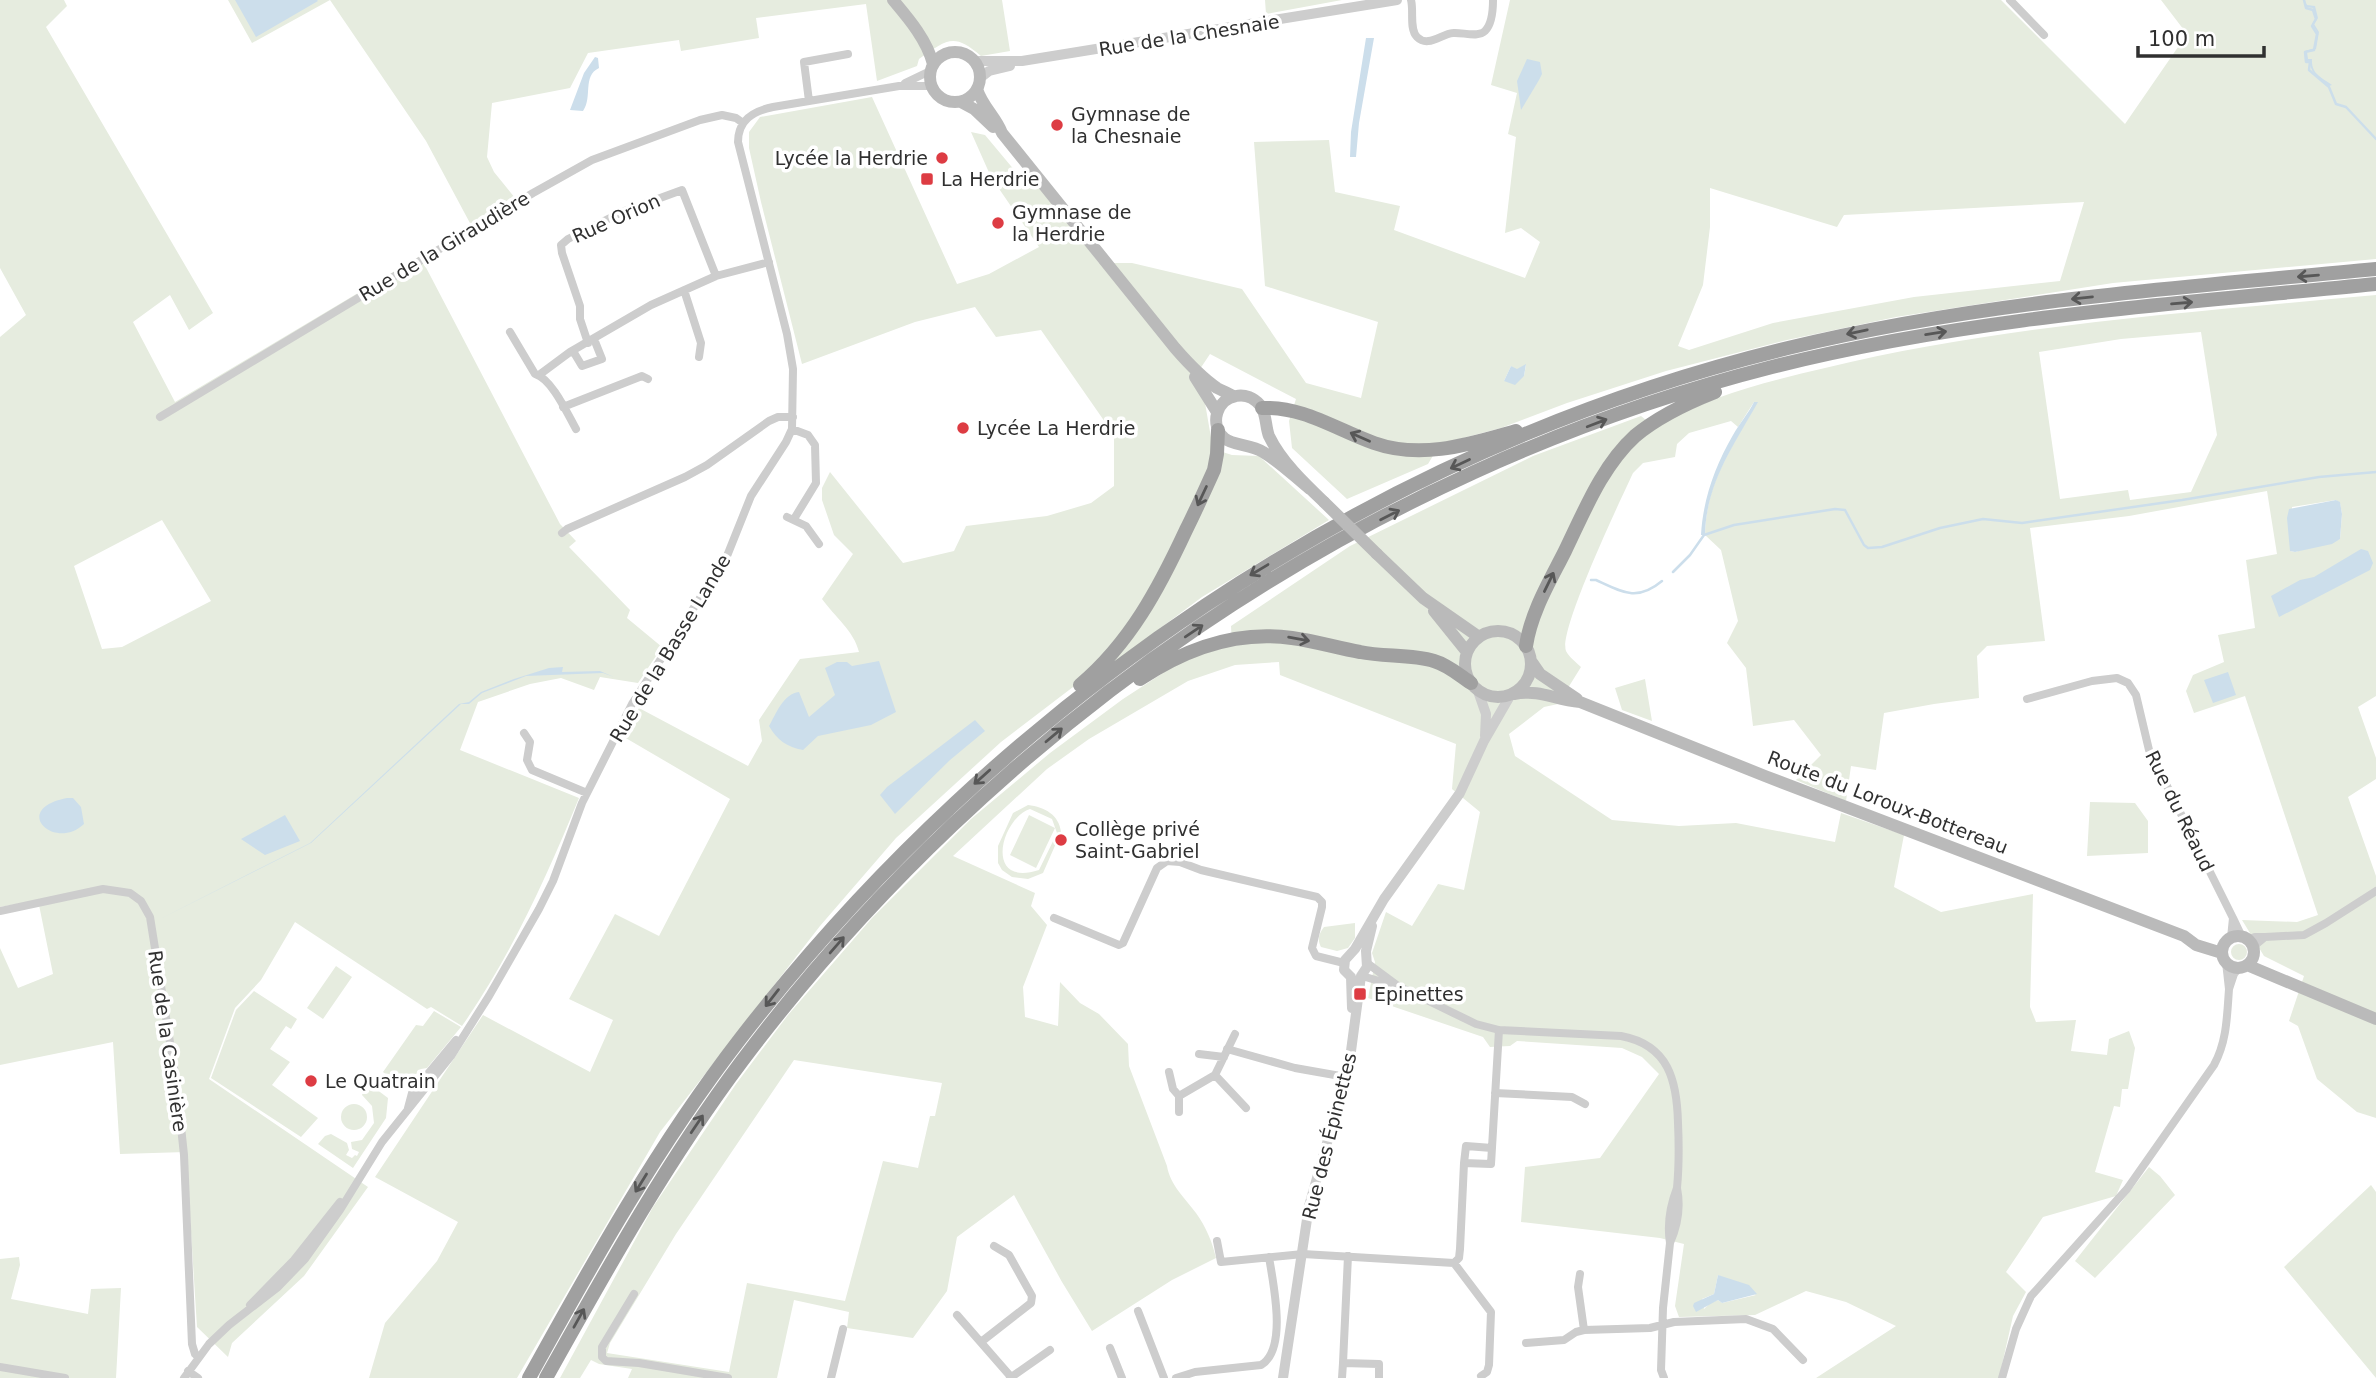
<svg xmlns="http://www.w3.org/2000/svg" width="2376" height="1378" font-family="'DejaVu Sans',sans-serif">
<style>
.green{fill:#e6ecdf;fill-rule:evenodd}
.water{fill:#ccdeeb}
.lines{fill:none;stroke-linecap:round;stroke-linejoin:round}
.stream{stroke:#ccdeeb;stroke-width:2.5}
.minor{stroke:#cdcdcd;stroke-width:8}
.tertiary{stroke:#cdcdcd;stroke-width:10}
.secondary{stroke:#bababa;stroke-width:12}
.trunk{stroke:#a0a0a0;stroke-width:14}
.secondary-bridge{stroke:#bababa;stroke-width:12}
.oneway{stroke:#575757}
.poi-dot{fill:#dd3c43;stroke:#fff;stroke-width:2.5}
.labels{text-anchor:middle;stroke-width:7;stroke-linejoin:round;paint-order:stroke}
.street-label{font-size:19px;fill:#303030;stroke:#fff}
.poi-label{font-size:19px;fill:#303030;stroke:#fff;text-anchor:start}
</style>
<rect width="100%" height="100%" fill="#fff"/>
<path class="green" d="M 0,0 L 64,0 L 67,6 L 46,27 L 213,313 L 189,330 L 170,295 L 133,322 L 175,402 L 420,256 L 560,524 L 576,541 L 569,547 L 630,610 L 627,618 L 662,647 L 638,683 L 600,677 L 594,690 L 561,678 L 530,684 L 478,702 L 460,750 L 579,798 C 547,876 511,956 462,1026 L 431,1007 L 427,1009 L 295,922 L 261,980 L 235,1008 L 209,1079 L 368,1187 L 304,1276 L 232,1343 L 228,1357 L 197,1327 L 186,1152 L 120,1154 L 113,1042 L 0,1065 L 0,948 L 18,988 L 53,974 L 38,900 L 0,907 L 0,337 L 26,315 L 0,268 ZM 162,520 L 211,601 L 122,647 L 102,649 L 74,566 Z
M 228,0 L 1002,0 L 1010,51 L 981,56 C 953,32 947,40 919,59 L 917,66 L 877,81 L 866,4 L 756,18 L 759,38 L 681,51 L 679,40 L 588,53 L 570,88 L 492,103 L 487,157 L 494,172 L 515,198 L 471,225 L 426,141 L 330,0 L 252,43 Z
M 1265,0 L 1342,0 L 1266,14 Z
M 1510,0 L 2001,0 L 2125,124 L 2187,34 L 2161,0 L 2376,0 L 2376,259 L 2113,283 L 1896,317 L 1787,340 L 1666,371 L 1567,403 L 1501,428 L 1440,444 L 1428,464 L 1347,499 L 1292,448 L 1289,421 L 1296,399 L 1210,354 L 1192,381 L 1205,403 L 1213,449 L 1232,455 L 1259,456 L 1329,520 L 1202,597 L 1111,665 L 1073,687 L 1001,742 L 896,838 L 820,926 L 660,1132 L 517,1378 L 369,1378 L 385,1323 L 437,1261 L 458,1222 L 375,1177 L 483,1015 L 590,1072 L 613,1020 L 569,999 L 615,914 L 659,936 L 730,799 L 624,737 L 639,708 L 748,766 L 762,741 L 759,720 L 800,659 L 859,652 C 854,631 835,617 822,599 L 853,554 L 834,535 L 822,500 L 822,488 L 830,472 L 903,563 L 954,551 L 966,526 L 1047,516 L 1091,503 L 1114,486 L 1114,435 L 1041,330 L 996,337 L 975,307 L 915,322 L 802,364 L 761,202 L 749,148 L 749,132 L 760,117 L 872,97 L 957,284 L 989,274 L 1039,247 L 991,177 L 971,132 L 985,135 L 1026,184 L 1038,183 L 1099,263 L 1132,263 L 1242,289 L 1306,383 L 1361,398 L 1378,322 L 1265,286 L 1254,142 L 1329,140 L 1335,192 L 1400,206 L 1394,230 L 1525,278 L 1540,242 L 1521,228 L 1505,233 L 1516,137 L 1508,134 L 1517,93 L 1491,85 ZM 1710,188 L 1837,227 L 1844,215 L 2084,202 L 2060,281 L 1914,297 L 1773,323 L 1689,350 L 1678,346 L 1703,285 L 1710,227 ZM 1526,365 L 1524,376 L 1504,381 L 1511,366 L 1516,370 Z
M 2376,295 L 2376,696 L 2358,707 L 2376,758 L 2376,779 L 2348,797 L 2376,876 L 2376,1118 L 2357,1112 L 2317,1079 L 2298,1026 L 2289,1021 L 2304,976 L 2264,956 L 2242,920 L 2297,922 L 2318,915 L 2245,696 L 2194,713 L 2186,691 L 2193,675 L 2224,662 L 2218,635 L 2255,628 L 2246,560 L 2277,554 L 2267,491 L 2129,516 L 2030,528 L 2045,641 L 1987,646 L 1977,656 L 1979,698 L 1934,704 L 1884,713 L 1876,770 L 1851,766 L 1846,801 L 1796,780 L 1821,755 L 1794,720 L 1753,726 L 1746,668 L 1727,643 L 1738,621 L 1721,550 L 1705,535 C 1706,481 1733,447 1757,402 L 1754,402 L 1738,427 L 1731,421 L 1689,433 L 1677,444 L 1675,457 L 1643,463 L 1633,473 C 1621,499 1558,631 1566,651 C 1569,657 1577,663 1581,667 L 1558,704 L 1544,707 L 1509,734 L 1515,756 L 1612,820 L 1679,826 L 1736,823 L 1835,842 L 1841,813 L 1904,835 L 1894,887 L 1941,912 L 2033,894 L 2030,1007 L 2036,1022 L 2076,1020 L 2071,1051 L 2107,1055 L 2109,1039 L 2129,1031 L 2135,1048 L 2128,1089 L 2122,1089 L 2120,1107 L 2114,1106 L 2095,1172 L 2123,1180 L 2116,1196 L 2043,1217 L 2006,1272 L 2026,1292 L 2013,1316 L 1999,1378 L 1816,1378 L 1896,1326 L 1846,1302 L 1806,1291 L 1755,1315 L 1679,1317 L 1675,1306 L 1684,1244 L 1660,1238 L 1521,1222 L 1525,1167 L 1600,1158 L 1659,1074 L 1642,1057 L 1622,1048 L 1517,1041 L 1510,1046 L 1490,1047 L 1483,1037 L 1368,998 L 1375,962 L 1372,953 L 1386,912 L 1412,926 L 1438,884 L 1464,890 L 1480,812 L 1452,789 L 1456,744 L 1280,675 L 1279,662 L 1235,665 L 1188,681 L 1089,739 L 1047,769 L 953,856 L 1035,893 L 1031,906 L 1047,925 L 1023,987 L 1025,1017 L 1058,1026 L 1060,982 L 1080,1003 L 1099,1014 L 1128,1044 L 1129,1066 L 1167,1166 C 1170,1185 1185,1198 1196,1213 C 1206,1227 1212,1241 1216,1258 L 1172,1280 L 1092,1331 L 1062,1282 L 1014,1195 L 957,1237 L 947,1291 L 913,1338 L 847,1328 L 849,1312 L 794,1300 L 777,1378 L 628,1378 L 632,1369 L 599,1364 L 591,1360 L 580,1378 L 560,1378 L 653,1207 L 736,1084 L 788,1015 L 872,918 L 971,819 L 1050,753 L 1123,699 L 1183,660 L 1232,645 L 1231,626 L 1350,546 L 1533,456 L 1641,416 L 1656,428 C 1708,395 1766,382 1825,368 C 2003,325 2193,312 2376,295 ZM 2201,332 L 2217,435 L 2191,492 L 2130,500 L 2128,490 L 2060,499 L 2039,352 L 2121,339 ZM 2336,500 L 2340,503 L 2342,514 L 2340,539 L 2295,552 L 2290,551 L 2292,507 ZM 794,1060 L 942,1083 L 935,1116 L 930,1116 L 918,1168 L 883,1161 L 845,1301 L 747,1283 L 729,1372 L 607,1353 L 610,1343 L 676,1234 ZM 1718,1275 L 1756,1295 L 1722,1303 L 1718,1300 L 1710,1303 L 1704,1309 L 1702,1299 L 1714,1294 Z
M 1645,679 L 1652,721 L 1622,710 L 1615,688 Z
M 2090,802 L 2135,803 L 2148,821 L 2148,853 L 2087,856 Z
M 1028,805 C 1045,807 1059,815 1061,832 L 1043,873 L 1028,879 L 1012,877 L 1002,870 L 998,863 L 998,846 L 1013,813 ZM 1030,809 L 1052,819 L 1057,833 L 1039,870 C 984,888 1000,819 1030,809 Z
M 1029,815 L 1055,828 L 1036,868 L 1010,855 Z
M 1355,923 L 1355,938 L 1348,948 L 1337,951 L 1321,947 C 1317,940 1319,933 1324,927 Z
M2231 952a8 8 0 1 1 16 0a8 8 0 1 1-16 0Z
M 336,966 L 352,977 L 323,1019 L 307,1008 Z
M 254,991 L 297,1019 L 291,1029 L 286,1026 L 270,1049 L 290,1062 L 272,1085 L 318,1118 L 301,1137 L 211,1078 L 236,1010 Z
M 434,1011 L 461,1027 L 427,1068 L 421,1069 C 405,1086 401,1088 383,1072 L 416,1025 L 423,1026 Z
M 372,1086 L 388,1098 L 386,1118 L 353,1168 L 318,1144 L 325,1136 L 331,1134 L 347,1143 L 349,1150 L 346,1155 L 352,1158 L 355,1155 L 357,1156 L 359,1152 L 352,1149 L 351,1142 L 362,1140 L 374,1123 L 372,1106 L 362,1095 L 364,1089 Z
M341 1117a13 13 0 1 1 26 0a13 13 0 1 1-26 0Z
M 2149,1167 L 2160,1176 L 2175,1195 L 2095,1278 L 2075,1261 Z
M 2371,1185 L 2376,1192 L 2376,1378 L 2284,1267 Z
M 19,1257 L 20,1265 L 11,1299 L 88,1314 L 91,1289 L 121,1288 L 116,1378 L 0,1378 L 0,1259 Z"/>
<path class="water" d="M 235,0 L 317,0 L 318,1 L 256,37 Z
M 2304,0 L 2307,5 L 2315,6 L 2318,18 L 2314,24 L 2319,32 L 2316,49 L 2307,52 L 2308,59 L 2312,59 C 2311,74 2321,77 2332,85 L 2329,86 C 2321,78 2310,75 2310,61 L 2306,61 L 2305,51 L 2315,48 L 2317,32 L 2312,24 L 2316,17 L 2313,8 L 2306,7 Z
M 1366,38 L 1374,38 L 1359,123 L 1356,157 L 1350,157 L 1351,132 Z
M 595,57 L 598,58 L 599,68 C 582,76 593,97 583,111 L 570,110 L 584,73 Z
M 1527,59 L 1540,62 L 1542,74 L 1539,80 L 1521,110 L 1517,81 Z
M 1526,364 L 1524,376 L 1515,385 L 1504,381 L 1511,366 L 1517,369 Z
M 1754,402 L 1758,402 C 1734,445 1706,483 1705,535 L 1701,535 C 1703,499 1715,466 1733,435 C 1739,424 1748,414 1754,402 Z
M 2336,500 L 2340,502 L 2342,514 L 2340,539 L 2332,544 L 2295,552 L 2290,551 L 2287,518 L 2289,509 Z
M 2361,549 L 2368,551 L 2373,563 L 2370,570 L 2279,617 L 2271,596 L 2300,580 L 2314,577 Z
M 879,661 L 896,712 L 871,725 L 818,736 L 803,750 C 787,747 777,740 769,726 C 776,714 783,694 799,692 L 809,717 L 835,695 L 825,668 L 837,662 L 847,662 L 852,666 Z
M 563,667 L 562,672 L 600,671 L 614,677 L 603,673 L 526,676 L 482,693 L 469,704 L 461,704 L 311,843 L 158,920 L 310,843 L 459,704 L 469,702 L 481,692 L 514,679 L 549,668 Z
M 2228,672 L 2236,695 L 2213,703 L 2204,680 Z
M 975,720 L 985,731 L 950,760 L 895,814 L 880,795 L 887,787 Z
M 67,798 L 73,798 L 81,807 L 84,824 C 54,852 10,809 67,798 Z
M 285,815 L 300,841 L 265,855 L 241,839 Z
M 1718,1275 L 1749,1285 L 1757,1294 L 1722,1303 L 1718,1300 L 1696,1312 L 1693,1306 L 1694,1303 L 1714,1294 Z"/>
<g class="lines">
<path class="stream" d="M 2304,0 L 2306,8 L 2313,10 L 2316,19 L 2312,26 L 2317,34 L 2314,50 L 2305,52 L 2306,62 L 2310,62 L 2309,70 L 2329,87 L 2336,104 L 2346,107 L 2376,139
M 1673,572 L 1690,555 L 1704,535 L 1734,525 L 1835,509 L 1845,510 L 1864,545 L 1868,548 L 1882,547 L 1940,528 L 1983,519 L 2022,523 L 2182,500 L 2319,477 L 2376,472
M 1591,580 L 1596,580 C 1622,592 1637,602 1662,581"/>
<path class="minor" d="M 1411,0 C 1414,11 1409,29 1417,37 C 1428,48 1441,34 1453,33 C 1462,32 1478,38 1485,31 C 1492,24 1493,9 1493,0
M 2010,0 L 2044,35
M 905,83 L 930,71
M 809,101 L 804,62 L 848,54
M 684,290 L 701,343 L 699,357
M 510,332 L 535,374 C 552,379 567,413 576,429
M 588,343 L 580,319 L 580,306 L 562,253 L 561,245 L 568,239 L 622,212 L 682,190 L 716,276
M 573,351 L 582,366 L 602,359 L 594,339
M 539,375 L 570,352 L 651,305 L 716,276 L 769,262
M 563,407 L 642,376 L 648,379
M 160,417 L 533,193 L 592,160 L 700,120 L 722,115 L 736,118 L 743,123
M 792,429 L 808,435 L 815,445 L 816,483 L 794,519
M 787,517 L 806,526 L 819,544
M 562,533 L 567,529 L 685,477 L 707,465 L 769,421 L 778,417 L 793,417
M 2027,699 L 2092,681 L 2117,678 L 2128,683 L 2136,695 L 2149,750 L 2233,918
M 524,733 L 530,742 L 527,760 L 532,770 L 587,793
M 0,911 L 103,889 L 130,893 L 141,901 L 150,917 L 176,1080 L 184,1155 L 192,1344 L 195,1354 L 198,1357
M 1054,918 L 1119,945 L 1123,943 L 1157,868 L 1167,861 L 1180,862 L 1201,870 L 1317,897 L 1322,902 L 1322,907 L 1312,948 L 1316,956 L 1344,963
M 2265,937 L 2304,935 L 2326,923 L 2376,891
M 2231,938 L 2233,918 L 2242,937
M 2248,940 L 2255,937 L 2265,937 L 2253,947
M 2226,962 L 2229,989 L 2234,974 L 2239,968
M 1367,963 L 1398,986 L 1476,1024 L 1499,1030 L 1621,1036 C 1669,1045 1677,1081 1678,1123 C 1679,1145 1679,1167 1677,1188
M 1362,976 L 1396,986
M 1235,1034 L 1215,1075 L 1246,1108
M 1227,1049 L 1295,1068 L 1346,1077
M 1199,1054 L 1224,1057
M 1169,1072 L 1173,1089 L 1179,1096
M 1495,1093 L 1572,1097 L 1585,1104
M 408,1108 L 412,1093 L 456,1040
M 1179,1112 L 1179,1096 L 1215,1075
M 1464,1163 L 1466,1146 L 1492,1148
M 1677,1188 C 1681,1208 1678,1225 1670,1243 C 1667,1224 1670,1206 1677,1188 Z
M 1217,1241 L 1221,1262 L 1303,1254 L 1454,1263 L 1491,1312 L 1489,1365 L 1487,1372 L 1481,1376
M 1454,1263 L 1459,1258 L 1460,1249 L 1464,1163 L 1491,1164 L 1499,1030
M 1580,1274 L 1578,1287 L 1584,1330
M 634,1294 L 602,1347 L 602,1357 L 606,1361 L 639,1363 L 728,1378
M 250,1305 L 294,1260 L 340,1202
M 1138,1311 L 1164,1378
M 957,1315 L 1011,1377
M 981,1342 L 1031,1303 L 1032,1296 L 1009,1255 L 994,1246
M 1526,1343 L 1564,1340 L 1576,1332 L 1584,1330 L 1650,1328 L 1674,1322 L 1746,1319 L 1773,1329 L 1803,1360
M 1110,1348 L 1122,1378
M 1343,1363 L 1348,1256
M 0,1367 L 65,1378
M 188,1371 L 198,1378
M 184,1378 L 209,1344 L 229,1325 L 278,1287 L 305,1259 L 340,1210 L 382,1142 L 451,1056 L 489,996 L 539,909 L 553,881 L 582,803 L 632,704 L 727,556 L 751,496 L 786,442 L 792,429 L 793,369 L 787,334 L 738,142 C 738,120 753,111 773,107 L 899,86 L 928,86 L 932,88
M 831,1378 L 843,1329
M 1010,1378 L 1050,1350
M 1176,1378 L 1195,1372 L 1261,1365 C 1288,1349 1273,1283 1269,1257
M 1342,1378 L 1343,1363 L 1379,1364 L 1379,1378
M 1664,1378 L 1661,1370 L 1663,1308 L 1670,1243
M 2002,1378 L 2016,1329 L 2031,1296 L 2127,1189 L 2214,1065 C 2227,1041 2227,1016 2229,989"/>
<path class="tertiary" d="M 974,61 L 1022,61 L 1397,0
M 980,78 L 989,71 L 1010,66
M 1478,691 L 1486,714 L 1485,736
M 1361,976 L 1367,967 L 1366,951 L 1372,926
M 1351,977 L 1344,970 L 1345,960 L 1355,949 L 1384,899 L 1460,793 L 1484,741 L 1510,696
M 1351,977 L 1352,1008
M 1283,1378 L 1309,1206 L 1349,1066 L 1361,976"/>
<path class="secondary" d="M 893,0 C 909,19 927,40 933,64
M930 77a25 25 0 1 1 50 0a25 25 0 1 1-50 0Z
M 977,89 C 982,106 996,117 1002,133 L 1175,348 C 1188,363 1201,377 1217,388 C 1223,391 1228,393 1233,396
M 961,102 L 974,109 L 993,127
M 1195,377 L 1217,412
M 1310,489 C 1295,477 1280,462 1263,452 C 1251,444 1233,446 1224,438 C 1209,424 1217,399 1236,396 C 1245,394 1254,398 1260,405 C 1267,414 1265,426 1269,436 C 1281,461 1304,483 1324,502
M 1377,554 L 1423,598 L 1479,637
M 1434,611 L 1467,652
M1465 664a33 33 0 1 1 66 0a33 33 0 1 1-66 0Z
M 1531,661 L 1540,674 L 1577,699
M 1514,694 C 1543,689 1553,700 1580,702 L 1765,776 L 2184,936 L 2196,945 L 2222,953
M2222 952a16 16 0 1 1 32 0a16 16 0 1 1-32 0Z
M 2247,965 L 2376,1019"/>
<path class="trunk" d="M 1262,408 C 1303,406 1337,430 1374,443 C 1422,460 1470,444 1516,431
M 1526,646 C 1531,612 1550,581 1565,551 C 1584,512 1602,466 1635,436 C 1659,416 1687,403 1715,392
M 1140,679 C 1185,649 1236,630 1292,638 C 1315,641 1337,648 1360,652 C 1384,657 1411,654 1434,661 C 1448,665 1459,675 1471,683
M 1080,685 C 1130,643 1159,588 1186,530 C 1196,510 1205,490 1214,470 L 1217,454 L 1218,430
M 529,1378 C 593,1262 658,1145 740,1039 C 1000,702 1373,449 1788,348 C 1981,301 2179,288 2376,269
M 546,1378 C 607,1269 667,1161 742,1061 C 995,725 1363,471 1772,367 C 1970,317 2174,304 2376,284"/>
<path class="secondary-bridge" d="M 1324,502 L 1377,554"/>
</g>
<defs><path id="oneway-shaft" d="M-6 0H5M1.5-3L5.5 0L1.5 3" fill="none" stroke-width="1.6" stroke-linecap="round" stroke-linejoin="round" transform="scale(1.75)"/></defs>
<g class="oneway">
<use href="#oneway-shaft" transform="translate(2308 276) rotate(175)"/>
<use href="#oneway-shaft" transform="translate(2082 298) rotate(174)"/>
<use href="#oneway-shaft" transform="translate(2182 303) rotate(-5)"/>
<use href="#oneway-shaft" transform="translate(1857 332) rotate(168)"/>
<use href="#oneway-shaft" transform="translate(1936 333) rotate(-9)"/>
<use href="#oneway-shaft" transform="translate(1597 423) rotate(-21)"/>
<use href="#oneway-shaft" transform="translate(1360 437) rotate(-156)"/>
<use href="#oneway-shaft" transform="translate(1460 464) rotate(155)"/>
<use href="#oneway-shaft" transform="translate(1202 496) rotate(115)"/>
<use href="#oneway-shaft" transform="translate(1390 515) rotate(-27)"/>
<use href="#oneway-shaft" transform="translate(1259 570) rotate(149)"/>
<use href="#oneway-shaft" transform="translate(1549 582) rotate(-64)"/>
<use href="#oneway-shaft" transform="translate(1194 631) rotate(-34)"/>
<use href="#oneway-shaft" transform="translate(1299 639) rotate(10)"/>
<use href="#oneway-shaft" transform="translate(1054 735) rotate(-40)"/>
<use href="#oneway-shaft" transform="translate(982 777) rotate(138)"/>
<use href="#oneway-shaft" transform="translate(837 945) rotate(-49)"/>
<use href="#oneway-shaft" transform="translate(772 998) rotate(128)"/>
<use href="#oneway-shaft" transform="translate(697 1124) rotate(-56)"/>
<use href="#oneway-shaft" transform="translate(641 1183) rotate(122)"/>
<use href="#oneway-shaft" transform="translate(579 1318) rotate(-61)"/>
</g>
<g class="poi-dot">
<circle cx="1057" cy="125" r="7"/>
<circle cx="942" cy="158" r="7"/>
<rect x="920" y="172" width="14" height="14" rx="3.5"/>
<circle cx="998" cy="223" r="7"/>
<circle cx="963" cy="428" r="7"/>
<circle cx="1061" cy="840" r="7"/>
<rect x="1353" y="987" width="14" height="14" rx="3.5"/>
<circle cx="311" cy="1081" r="7"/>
</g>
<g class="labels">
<g class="street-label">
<text transform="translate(1189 35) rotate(-9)" y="7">Rue de la Chesnaie</text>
<text transform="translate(616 218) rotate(-24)" y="7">Rue Orion</text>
<text transform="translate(444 246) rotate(-31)" y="7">Rue de la Giraudière</text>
<text transform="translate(670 648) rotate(-59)" y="7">Rue de la Basse Lande</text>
<text transform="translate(1888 802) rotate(21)" y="7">Route du Loroux-Bottereau</text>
<text transform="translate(2180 811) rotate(64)" y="7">Rue du Réaud</text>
<text transform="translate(168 1041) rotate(82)" y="7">Rue de la Casinière</text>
<text transform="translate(1329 1136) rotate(-76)" y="7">Rue des Épinettes</text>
</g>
<g class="poi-label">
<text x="1071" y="121">Gymnase de<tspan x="1071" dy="22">la Chesnaie</tspan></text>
<text x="928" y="165" text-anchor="end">Lycée la Herdrie</text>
<text x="941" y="186">La Herdrie</text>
<text x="1012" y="219">Gymnase de<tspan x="1012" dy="22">la Herdrie</tspan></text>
<text x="977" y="435">Lycée La Herdrie</text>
<text x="1075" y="836">Collège privé<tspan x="1075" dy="22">Saint-Gabriel</tspan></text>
<text x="1374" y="1001">Epinettes</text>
<text x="325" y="1088">Le Quatrain</text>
</g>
</g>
<path d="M2138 46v10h126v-10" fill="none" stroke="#303030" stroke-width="3.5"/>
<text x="2148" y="46" font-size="21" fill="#303030" stroke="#ffffff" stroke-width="5" paint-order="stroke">100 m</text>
</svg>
